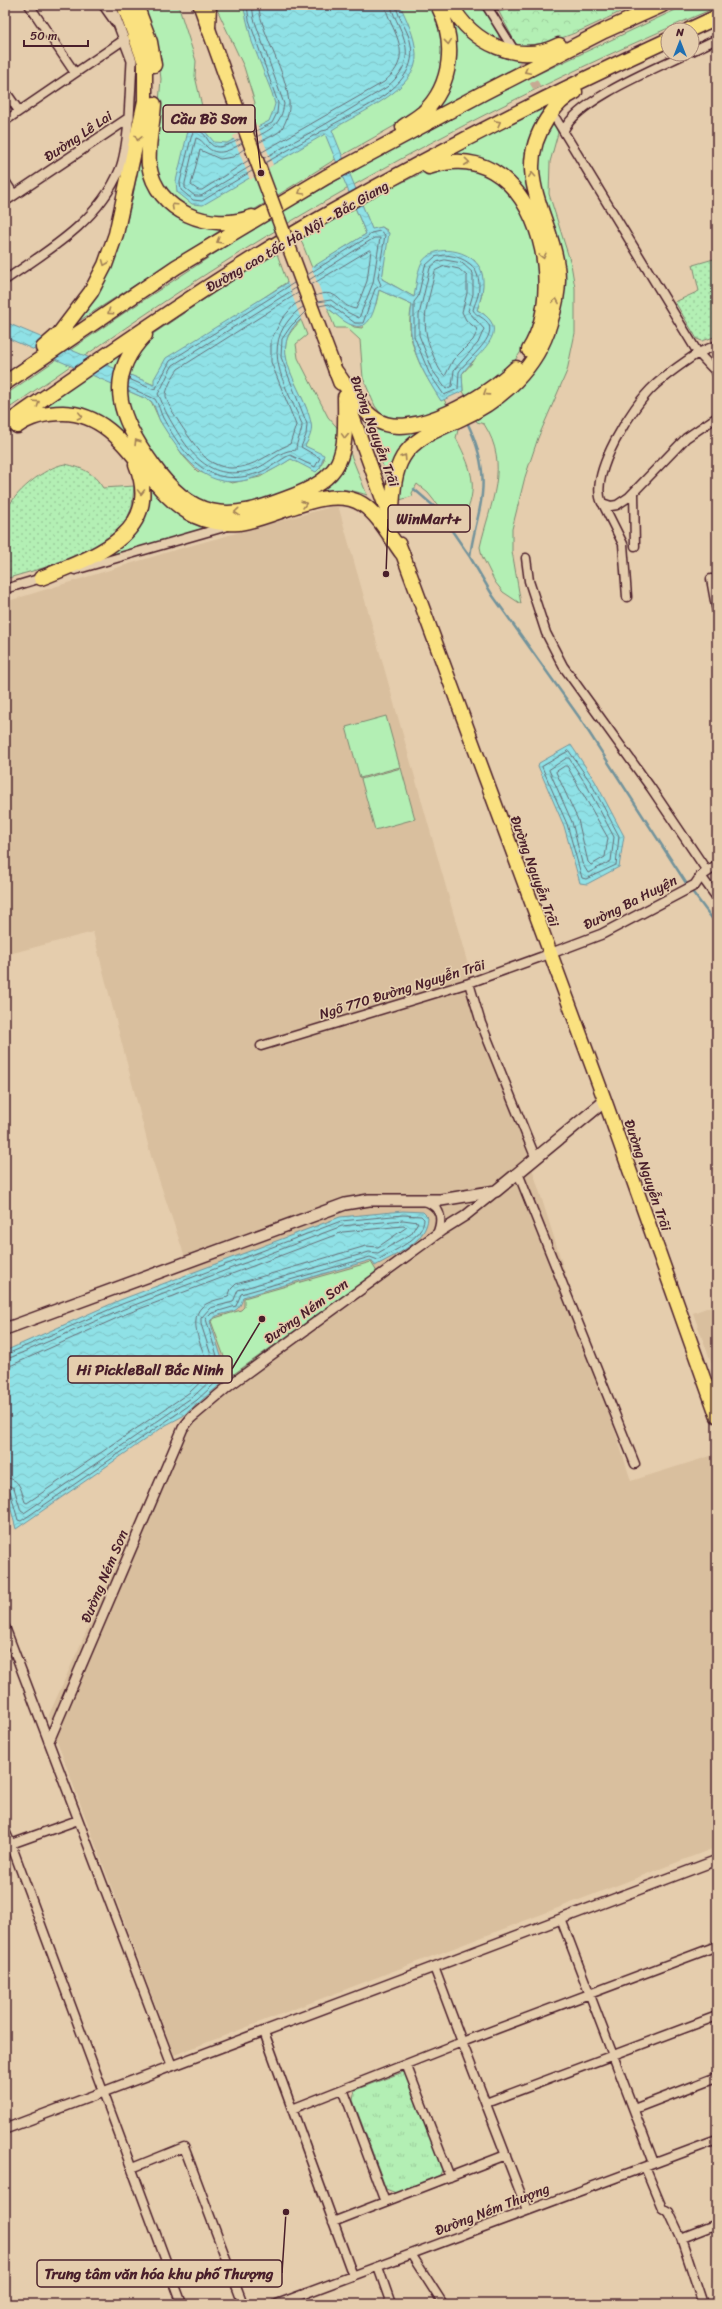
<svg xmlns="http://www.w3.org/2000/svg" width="722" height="2309" font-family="Sriracha,sans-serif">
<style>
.built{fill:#d9bf9e}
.grass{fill:#b3efb4;stroke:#7e8770}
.forest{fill:url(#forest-crowns);stroke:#7e8770}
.park{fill:url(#park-tufts);stroke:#7e8770}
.garden{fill:url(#garden-dots);stroke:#7e8770}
.water{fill:url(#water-waves);stroke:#73939b}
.pier{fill:#e5cdad}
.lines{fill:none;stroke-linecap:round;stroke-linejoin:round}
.shore{stroke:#666d76;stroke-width:1}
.stream{stroke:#73939b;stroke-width:2.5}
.minor-tunnel{stroke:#c6aa93;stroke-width:8;stroke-dasharray:8 4;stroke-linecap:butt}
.minor-casing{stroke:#4a1f2b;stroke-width:11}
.tertiary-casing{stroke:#4a1f2b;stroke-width:12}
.secondary-casing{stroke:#4a1f2b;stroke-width:14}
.trunk-casing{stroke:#4a1f2b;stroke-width:16}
.motorway-casing{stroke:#4a1f2b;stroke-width:17}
.minor{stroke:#e5cdad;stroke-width:8}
.tertiary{stroke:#e5cdad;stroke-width:9}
.secondary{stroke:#e5cdad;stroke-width:11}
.trunk{stroke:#fae180;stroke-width:13}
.motorway{stroke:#fae180;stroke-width:14}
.trunk-bridge-casing{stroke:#4a1f2b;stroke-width:16;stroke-linecap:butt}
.trunk-bridge{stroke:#fae180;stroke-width:13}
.oneway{stroke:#a28056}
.labels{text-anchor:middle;stroke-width:3.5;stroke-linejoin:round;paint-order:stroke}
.street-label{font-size:14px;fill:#4a1f2b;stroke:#e5cdad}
.leader{fill:none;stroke:#4a1f2b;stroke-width:1.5}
.callout-dot{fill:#4a1f2b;stroke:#e5cdad;stroke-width:1.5}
.callout{fill:#e5cdad;stroke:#4a1f2b;stroke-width:1.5}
.callout-label{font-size:15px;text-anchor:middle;font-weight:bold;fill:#4a1f2b}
</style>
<defs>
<pattern id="forest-crowns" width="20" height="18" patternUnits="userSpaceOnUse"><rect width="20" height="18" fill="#b3efb4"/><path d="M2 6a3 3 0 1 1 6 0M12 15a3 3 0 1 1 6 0" fill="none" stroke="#9bcc9b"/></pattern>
<pattern id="park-tufts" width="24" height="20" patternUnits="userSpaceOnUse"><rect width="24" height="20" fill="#b3efb4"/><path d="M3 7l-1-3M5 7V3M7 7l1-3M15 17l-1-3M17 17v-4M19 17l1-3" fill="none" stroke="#9bcc9b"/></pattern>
<pattern id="garden-dots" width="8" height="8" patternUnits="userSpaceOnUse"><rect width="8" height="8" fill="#b3efb4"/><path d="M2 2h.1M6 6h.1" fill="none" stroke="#9bcc9b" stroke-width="1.8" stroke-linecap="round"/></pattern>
<pattern id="water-waves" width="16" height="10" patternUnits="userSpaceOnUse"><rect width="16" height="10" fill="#8fe1e6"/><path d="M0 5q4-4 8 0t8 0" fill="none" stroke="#7dc1c5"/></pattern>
</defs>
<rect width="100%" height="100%" fill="#e5cdad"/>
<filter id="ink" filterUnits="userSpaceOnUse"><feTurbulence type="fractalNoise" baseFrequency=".025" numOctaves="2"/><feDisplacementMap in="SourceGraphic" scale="8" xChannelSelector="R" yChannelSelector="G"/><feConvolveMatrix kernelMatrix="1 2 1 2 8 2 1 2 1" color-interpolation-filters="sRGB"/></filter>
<g filter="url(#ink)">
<path class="built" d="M 338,505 L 470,972 L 631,1481 L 717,1454 L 717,1847 L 174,2055 L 48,1717 L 180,1423 L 227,1382 L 151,1156 L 93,932 L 5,955 L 5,602 L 175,550 Z
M 717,1304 L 717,1378 L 693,1313 Z"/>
<path class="grass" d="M 141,5 L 178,5 L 196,61 L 195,76 L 204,115 C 218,122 247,120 255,103 L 244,67 L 215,5 L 434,5 L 443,29 L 445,64 L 435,91 L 418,109 L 403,121 L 334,160 L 257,208 L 243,215 L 222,220 L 179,206 L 153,172 L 161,79 L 159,62 Z
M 457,5 C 463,5 473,3 479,6 C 489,10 500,29 499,40 L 496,41 L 486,38 Z
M 686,5 L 717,5 L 717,7 C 561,73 410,149 265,237 C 176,291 91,352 5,411 L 5,395 L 121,315 L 249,231 L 299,202 L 420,133 L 495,94 Z
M 448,12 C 476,50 488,53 533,59 L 435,110 L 439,101 Z
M 556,98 L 544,115 L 531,199 L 529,200 C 500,169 489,157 445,154 Z
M 554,120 L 558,133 L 550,162 L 549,194 L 571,264 L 575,288 L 575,333 L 567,371 L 538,438 L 525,477 L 512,529 L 512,551 L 521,604 L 503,592 L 495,582 L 482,556 L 480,547 C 490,503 511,466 484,424 L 477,422 L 474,416 L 546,351 L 540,202 L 536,157 Z
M 145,135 L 155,191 L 224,228 L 79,321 C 93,299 108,278 117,254 C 131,216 136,175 145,135 Z
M 435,169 C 447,169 464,166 475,169 C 543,189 553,301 520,353 C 507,374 487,384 466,397 L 463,391 L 462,374 L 473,362 L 493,330 C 492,320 485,314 477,310 C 484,292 486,277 474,260 L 418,281 L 414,297 L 382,279 L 387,230 L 382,227 L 372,230 L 361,202 L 424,172 Z
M 354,205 L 366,234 L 312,268 L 299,235 Z
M 276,251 L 287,282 L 245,310 L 154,385 L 127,374 L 131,363 L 150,336 Z
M 379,290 L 412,305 C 403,340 423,373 441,400 L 444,399 L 447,406 L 410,421 L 384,418 L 375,406 L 363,378 L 360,340 L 347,328 L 335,328 L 327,308 L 354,327 L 362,328 L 376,304 Z
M 301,320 L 307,335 L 296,344 L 298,358 L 328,417 L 341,432 L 329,468 L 301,487 L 237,508 L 207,505 L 175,487 L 132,423 L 126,390 L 151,401 L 160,421 L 184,457 L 197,471 L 232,483 L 260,477 L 291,459 L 320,468 L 324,459 L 305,446 C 325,411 279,379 286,343 C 287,334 296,326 301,320 Z
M 130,347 L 124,430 L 131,444 L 60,408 L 36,407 Z
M 366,422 C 391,433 399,434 425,427 L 391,487 Z
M 456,424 L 458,430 L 456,438 C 474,473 480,491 459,527 L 456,528 L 428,493 L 417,484 L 412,493 L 413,496 L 400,500 L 400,498 C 402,455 422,444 456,424 Z
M 349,450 L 367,495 C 346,488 332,487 311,495 Z
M 146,483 L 203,525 L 204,528 L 109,557 Z
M 386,716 L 400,767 L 360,778 L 346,727 Z
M 401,768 L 415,819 L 375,830 L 361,779 Z
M 371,1262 L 377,1272 L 231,1376 L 211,1321 L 215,1318 L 241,1310 L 244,1307 L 244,1298 Z"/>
<path class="forest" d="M 526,5 L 635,5 C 597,22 559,46 517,46 L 499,12 Z"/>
<path class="park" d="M 403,2072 L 407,2075 L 442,2170 L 439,2177 L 396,2193 L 386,2189 L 353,2100 L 355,2090 Z"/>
<path class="garden" d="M 717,258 L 717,336 L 702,341 L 697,339 L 675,302 L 699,291 L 693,265 Z
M 65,464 C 83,468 93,472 103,488 L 134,486 L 132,507 L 126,521 L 110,543 L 67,561 L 5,579 C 5,566 2,523 5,514 C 12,493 45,467 65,464 Z"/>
<path class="water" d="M 243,5 L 400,5 C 407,21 415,36 416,54 C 419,90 357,113 332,130 L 372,229 L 382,227 L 389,233 L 382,279 L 414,297 C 416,287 417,273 421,264 C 433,241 473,250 481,270 C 486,283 481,298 477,310 C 516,331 475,354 462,374 L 463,391 L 441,401 C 422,371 405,342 412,305 L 379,290 C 374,311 370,338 344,321 C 338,317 333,311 327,308 C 320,310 310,312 304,317 C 262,348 304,387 311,423 C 313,431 309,439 305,446 L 324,455 L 320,468 L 316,472 L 291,459 C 226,501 197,483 160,421 C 157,415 156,407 151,401 L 5,337 L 5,322 L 154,385 L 154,379 L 166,358 L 366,234 L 325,134 L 203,205 L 192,204 L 177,192 L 176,181 L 188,131 L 195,125 L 203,129 L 214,142 L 227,143 L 269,121 L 273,111 L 275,104 L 272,93 L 252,42 Z
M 571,745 L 595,781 L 624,836 L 619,867 L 587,884 L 580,883 L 564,826 L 538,766 L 539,763 Z
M 403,1211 L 423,1212 L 428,1217 C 427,1243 394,1255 375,1266 L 371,1260 L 243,1297 C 239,1319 222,1308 210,1321 L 228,1378 L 183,1416 L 166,1425 L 16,1529 L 5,1486 L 5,1351 L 120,1300 L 340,1217 Z"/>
<path class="pier" d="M 257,124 L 273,165 L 250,180 L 233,136 Z
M 311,266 L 328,310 L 306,318 L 302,322 L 287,281 Z"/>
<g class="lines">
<path class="shore" d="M 247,5 L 249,20 L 278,103 L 277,113 L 272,123 L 254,132
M 252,5 L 254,19 L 284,104 C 281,124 272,129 256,137
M 258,5 C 263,39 286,70 289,102 C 290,111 286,124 280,131 C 274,136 265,139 258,143
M 240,139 C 201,161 214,131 195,130 L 192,134 L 180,182 L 181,190 L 193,200 L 202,201 L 252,171
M 242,143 C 231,150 217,158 206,146 C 203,142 200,139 196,138 L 185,183 L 185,188 L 195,196 L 201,196 L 251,166
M 244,149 L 233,157 L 220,159 L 200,150 L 191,185 L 198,190 L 202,190 L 249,160
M 262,152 L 384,82 C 406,63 403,48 391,23 C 389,17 386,12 385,5
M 264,158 L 324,125 L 387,87 C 409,68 411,51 399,26 C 396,19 392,12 391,5
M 265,163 L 322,131 L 327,130 L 330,126 C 360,109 419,87 411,45 C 409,31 398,19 396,5
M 445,255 C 469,257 483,270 478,295 C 477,300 474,305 473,310 C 476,316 486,318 489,325 C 495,340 465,361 459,372 L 458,389 L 444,395 L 429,373 L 414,336 L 414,302 L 418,297 L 425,266 L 435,257 Z
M 445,260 L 462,263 L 473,273 L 473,294 L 468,311 L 484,329 L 478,343 L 454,370 L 452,386 L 446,389 L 433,371 L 419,335 L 419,315 L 430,268 L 437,262 Z
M 445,266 L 459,269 L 467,276 L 467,293 L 462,312 L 466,320 L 478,330 L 473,340 L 453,360 L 445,376 C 439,371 436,362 433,355 C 418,319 428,307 435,271 Z
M 307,275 L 368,237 L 371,233 L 380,231 L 385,235 L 378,278 L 381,285 L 375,289 L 363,323 L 355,323 L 329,304 L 319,306
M 309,280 L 374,238 L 380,238 L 373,283 L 359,318 L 347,312 L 331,300 L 317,302
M 311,285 L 369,250 L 371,250 L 367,281 L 356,309 C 338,307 340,286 315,296
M 296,288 L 173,365 C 167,374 164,385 158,394 C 162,401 164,409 168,416 C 189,453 209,484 255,469 C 267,465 276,454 288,451 C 291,450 294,451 296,450 C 296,441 302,434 302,424 C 289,392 262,353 288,321 C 292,316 297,310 303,307
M 298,293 L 178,369 C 173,376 168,385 166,394 C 164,404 199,453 208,460 C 214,464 224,468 231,468 C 254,468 271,452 290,444 L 296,425 L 271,362 L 271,340 L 282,319 L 294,305 L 301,301
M 129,379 L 152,389 L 156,388 L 170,361 L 294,283
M 128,387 L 155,399 C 159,405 160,412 163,418 C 185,457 209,490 258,473 C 270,469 279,460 290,455 L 315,467 L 320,458 L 301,447 L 306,435 L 307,424 L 281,357 L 282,339 L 291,326 L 305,312
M 569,751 L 591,783 L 619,836 L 616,865 L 586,879 L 582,878 L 567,824 L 542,767 Z
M 567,758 L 569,758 L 587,786 L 614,837 L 611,861 L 588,873 L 582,863 L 572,822 L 549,770 Z
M 565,766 L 567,766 L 608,838 L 605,857 L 591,865 L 588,862 L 578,820 L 556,772 Z
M 5,1355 L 122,1304 L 341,1221 L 403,1215 L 421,1216 L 424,1219 C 424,1239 392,1251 378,1260 L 370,1257 L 241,1294 L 236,1306 L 212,1313 L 206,1319 L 223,1376 L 197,1400 L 21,1521 L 18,1520 L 10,1491 L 5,1489
M 5,1360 L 124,1309 L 342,1226 L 403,1220 L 418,1222 L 411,1234 L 378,1253 L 369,1252 L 238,1290 L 233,1302 L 210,1308 L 201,1318 L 201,1324 L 217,1374 L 194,1396 L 24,1513 L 21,1511 L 14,1488 L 5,1484
M 5,1366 L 12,1365 L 126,1314 L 343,1232 L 403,1226 L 407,1227 L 378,1247 L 366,1246 L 236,1284 L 231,1289 L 228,1297 C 221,1299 213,1300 206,1304 C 183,1317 205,1353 211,1372 L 190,1392 L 27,1503 L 25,1502 C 21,1490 20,1478 5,1478"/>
<path class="stream" d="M 467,422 C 478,445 485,468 482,494 C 480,515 472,536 470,557
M 414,489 L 437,509 L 470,557 L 493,596 L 579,717 L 688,886
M 691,890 L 717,925"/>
<path class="minor-tunnel" d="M 514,51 L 546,102"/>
<defs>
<path id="minor" d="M 29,5 L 75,73
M 103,5 L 115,22
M 486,5 L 512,47
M 488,5 L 503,5
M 692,51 L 717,39
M 5,91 L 19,111
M 556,119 L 698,353 C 683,363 667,374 654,386 C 633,405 588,475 602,503 L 611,506 L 617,505 L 629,497 L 686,438 L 717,417
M 5,121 L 125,39
M 564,130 C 578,100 654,69 685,54
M 5,181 L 14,195
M 5,280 C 49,250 99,221 120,169 C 126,154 127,134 129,118
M 717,345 L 698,353 L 717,373
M 634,493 L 635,546
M 603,504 L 623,544 L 627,597
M 526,558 L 529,581 L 546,633 L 563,666 L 651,788 L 707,871
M 75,570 L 228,526
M 711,579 L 717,612
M 5,589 L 45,577
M 701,876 L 717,898
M 469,983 L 481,1023 L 536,1159
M 261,1046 L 469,983 L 549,954
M 518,1173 L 635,1464
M 425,1201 C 442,1208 443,1219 437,1234
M 5,1627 L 172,2066
M 5,1831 L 11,1844 L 78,1820
M 11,1844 L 182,2304
M 561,1919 L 654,2163
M 264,2032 L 353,2276
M 406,2064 L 450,2177
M 343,2089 L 385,2202
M 486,2103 L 717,2016
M 292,2109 L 462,2042 L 434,1967
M 634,2109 L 717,2077
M 645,2167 L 662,2208 L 669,2212 L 681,2238 L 703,2304
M 132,2168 L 184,2147 L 243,2304
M 527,2210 L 462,2042 L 717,1946
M 333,2222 L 506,2155
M 681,2238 L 717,2224
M 411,2254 L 443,2304
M 378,2267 L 391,2304
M 277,2304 L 717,2140"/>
<path id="tertiary" d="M 5,201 L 129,118 L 132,61 L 111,5
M 549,954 L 602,934 L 695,885 L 701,876 L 717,865
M 49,1741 L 183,1428 L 191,1418 L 230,1385 L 441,1231 L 465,1216 L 496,1191
M 5,1851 L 11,1844
M 5,2129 L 717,1860"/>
<path id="secondary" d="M 5,1329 L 345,1204 L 369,1200 L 441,1200 L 496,1191 L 605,1101"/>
<path id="trunk" d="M 200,5 L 234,100
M 323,338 L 340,383
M 347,401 L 391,522
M 399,544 L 605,1101 L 717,1416"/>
<path id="motorway" d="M 136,5 L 150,42 L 154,65
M 451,5 C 472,43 518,66 559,45
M 208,28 L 209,5
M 689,30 L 717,17
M 154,104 C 153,124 147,144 149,165 C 156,212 211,233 252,217
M 403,127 C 410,122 417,118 423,113 C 453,85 456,40 438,5
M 429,167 C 529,132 572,281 529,350
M 145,335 C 102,379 121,421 153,465 C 167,485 185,505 211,511 C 236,517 261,508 285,499 C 346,477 346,457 345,397
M 43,348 L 59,334 L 91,292 L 105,265 L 116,234 L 145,101 L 145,62 L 124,5
M 336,372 C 347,387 359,408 375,419 C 410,444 490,394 516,368
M 5,383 L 176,267 L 326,177 L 485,92 L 604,31 L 662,5
M 5,425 C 111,352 216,277 328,214 C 439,151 553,93 668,40
M 17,426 C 31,416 46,413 63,413 C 127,414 143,491 195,516 C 208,522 225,524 239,523 C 274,519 329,483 362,504 C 379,515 390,537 402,553
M 391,522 C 393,501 392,475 403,457 C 416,436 440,429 460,419 C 502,400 537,368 550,323 C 556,305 560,285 557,266 C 550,213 511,174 547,119 C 554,108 564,97 575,92
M 41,578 C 90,558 165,535 136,464"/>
</defs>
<use href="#minor" class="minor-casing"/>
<use href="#tertiary" class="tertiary-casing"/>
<use href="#secondary" class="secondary-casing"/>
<use href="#trunk" class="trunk-casing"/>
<use href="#motorway" class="motorway-casing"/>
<use href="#minor" class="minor"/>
<use href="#tertiary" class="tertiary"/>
<use href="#secondary" class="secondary"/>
<use href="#trunk" class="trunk"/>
<use href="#motorway" class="motorway"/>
<defs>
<path id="trunk-bridge" d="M 234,100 L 323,338"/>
</defs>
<use href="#trunk-bridge" class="trunk-bridge-casing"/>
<use href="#trunk-bridge" class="trunk-bridge"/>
</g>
<defs><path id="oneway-chevron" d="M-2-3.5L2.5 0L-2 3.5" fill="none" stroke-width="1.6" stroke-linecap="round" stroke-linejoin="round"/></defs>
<g class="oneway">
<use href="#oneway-chevron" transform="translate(448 42) rotate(84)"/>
<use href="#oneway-chevron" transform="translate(527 71) rotate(153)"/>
<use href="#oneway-chevron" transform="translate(498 123) rotate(-28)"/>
<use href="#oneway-chevron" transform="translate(138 138) rotate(103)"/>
<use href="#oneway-chevron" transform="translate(467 162) rotate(6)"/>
<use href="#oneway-chevron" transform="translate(532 175) rotate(-94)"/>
<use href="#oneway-chevron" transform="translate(301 192) rotate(149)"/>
<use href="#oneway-chevron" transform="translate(174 206) rotate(-137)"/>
<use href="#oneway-chevron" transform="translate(219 241) rotate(149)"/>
<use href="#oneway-chevron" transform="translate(543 256) rotate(76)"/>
<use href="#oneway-chevron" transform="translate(105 263) rotate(112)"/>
<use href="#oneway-chevron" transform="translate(556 301) rotate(-81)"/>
<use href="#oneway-chevron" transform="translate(110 312) rotate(146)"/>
<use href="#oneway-chevron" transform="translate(486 393) rotate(148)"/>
<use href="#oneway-chevron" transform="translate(37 403) rotate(-34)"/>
<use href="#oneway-chevron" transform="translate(80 416) rotate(12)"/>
<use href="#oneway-chevron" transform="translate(345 436) rotate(92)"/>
<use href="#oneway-chevron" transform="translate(137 442) rotate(-122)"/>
<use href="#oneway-chevron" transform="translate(404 457) rotate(-57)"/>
<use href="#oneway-chevron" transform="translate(141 492) rotate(90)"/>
<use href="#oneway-chevron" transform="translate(304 504) rotate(-16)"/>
<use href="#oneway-chevron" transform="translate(237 512) rotate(175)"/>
</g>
</g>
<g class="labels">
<g class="street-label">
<text transform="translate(78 136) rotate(-34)" y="5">Đường Lê Lai</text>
<text transform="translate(297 236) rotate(-30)" y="5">Đường cao tốc Hà Nội - Bắc Giang</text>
<text transform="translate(375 431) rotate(70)" y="5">Đường Nguyễn Trãi</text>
<text transform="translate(535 871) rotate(70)" y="5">Đường Nguyễn Trãi</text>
<text transform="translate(630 902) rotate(-27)" y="5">Đường Ba Huyện</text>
<text transform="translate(402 989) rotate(-17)" y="5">Ngõ 770 Đường Nguyễn Trãi</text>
<text transform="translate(648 1175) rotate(71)" y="5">Đường Nguyễn Trãi</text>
<text transform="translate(306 1311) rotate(-36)" y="5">Đường Ném Sơn</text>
<text transform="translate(104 1576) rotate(-67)" y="5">Đường Ném Sơn</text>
<text transform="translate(492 2209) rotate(-21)" y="5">Đường Ném Thượng</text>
</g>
</g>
<path class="leader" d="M261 173L255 119M386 574L388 519M262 1319L232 1369M286 2212L282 2273"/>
<g class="callout-dot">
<circle cx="261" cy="173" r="4"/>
<circle cx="386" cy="574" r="4"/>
<circle cx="262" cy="1319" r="4"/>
<circle cx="286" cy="2212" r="4"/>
</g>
<g class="callout">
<rect x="163" y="105" width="92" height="27" rx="4"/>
<rect x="388" y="505" width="82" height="27" rx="4"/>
<rect x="68" y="1356" width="164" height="27" rx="4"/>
<rect x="37" y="2260" width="245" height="27" rx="4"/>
</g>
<g class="callout-label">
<text x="209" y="124">Cầu Bồ Sơn</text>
<text x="429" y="524">WinMart+</text>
<text x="150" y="1375">Hi PickleBall Bắc Ninh</text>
<text x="159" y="2279">Trung tâm văn hóa khu phố Thượng</text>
</g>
<rect width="722" height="2309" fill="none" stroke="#e5cdad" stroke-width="20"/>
<rect x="10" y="10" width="702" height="2289" fill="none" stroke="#4a1f2b" stroke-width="1.5" filter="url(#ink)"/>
<g transform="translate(680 42)"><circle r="19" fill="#e5cdad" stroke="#a78779"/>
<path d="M0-3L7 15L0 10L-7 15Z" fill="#1f6fb2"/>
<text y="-6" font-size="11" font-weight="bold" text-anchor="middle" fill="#4a1f2b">N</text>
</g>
<path d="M24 40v6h64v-6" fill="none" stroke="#4a1f2b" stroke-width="2"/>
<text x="30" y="40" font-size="12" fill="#4a1f2b" stroke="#e5cdad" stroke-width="3" paint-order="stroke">50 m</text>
</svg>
